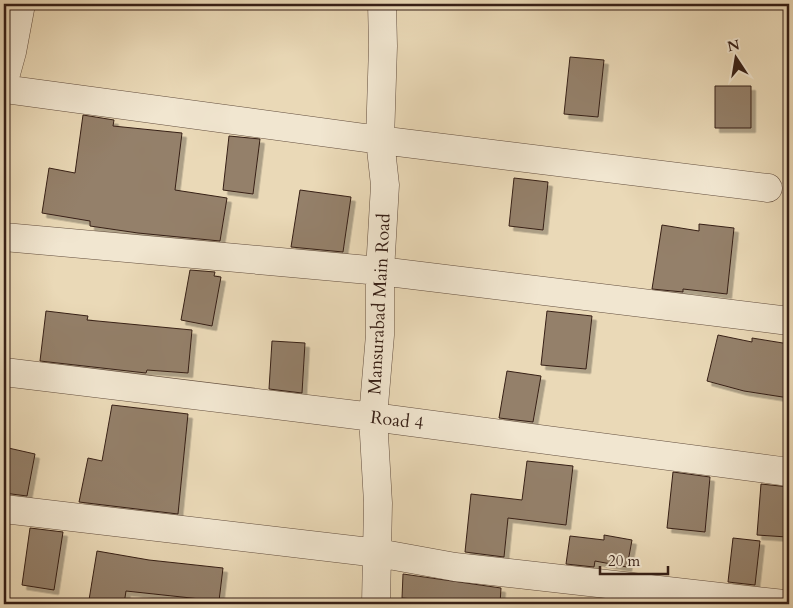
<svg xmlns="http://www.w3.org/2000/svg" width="793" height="608" font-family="Cardo,serif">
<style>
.building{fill:#94806a;stroke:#361f16;filter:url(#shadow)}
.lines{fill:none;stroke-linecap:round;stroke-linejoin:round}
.minor-casing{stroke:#634e3e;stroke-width:29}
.minor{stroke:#f1e6d0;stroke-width:28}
.labels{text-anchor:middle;stroke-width:5;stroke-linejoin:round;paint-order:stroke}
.street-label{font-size:18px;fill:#361f16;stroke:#f1e6d0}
</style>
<defs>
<filter id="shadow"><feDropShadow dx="4.5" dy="4.5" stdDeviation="0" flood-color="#0004"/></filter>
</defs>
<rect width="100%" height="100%" fill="#ead9b7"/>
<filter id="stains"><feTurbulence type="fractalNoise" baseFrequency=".004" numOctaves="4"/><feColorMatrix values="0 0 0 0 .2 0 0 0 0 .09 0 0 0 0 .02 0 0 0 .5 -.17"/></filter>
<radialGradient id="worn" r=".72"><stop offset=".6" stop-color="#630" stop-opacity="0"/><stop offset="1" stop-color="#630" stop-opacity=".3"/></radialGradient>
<path class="building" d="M 570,57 L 604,60 L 598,117 L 564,114 Z
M 715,86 L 751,86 L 751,128 L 715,128 Z
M 83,115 L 114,120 L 113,126 L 182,133 L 175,190 L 227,198 L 220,241 L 138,233 L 90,226 L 90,221 L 42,213 L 49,168 L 75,173 Z
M 229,136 L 260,139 L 253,194 L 223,190 Z
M 514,178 L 548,182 L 543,230 L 509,226 Z
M 300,190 L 351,197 L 343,252 L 291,247 Z
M 699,224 L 734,228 L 727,294 L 683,289 L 683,292 L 652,289 L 662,225 L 699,231 Z
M 190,270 L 215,272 L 214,276 L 221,277 L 212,326 L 181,320 Z
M 46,311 L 88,316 L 87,320 L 192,330 L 188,373 L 147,370 L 146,373 L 40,361 Z
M 547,311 L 592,316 L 586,369 L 541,365 Z
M 718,335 L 752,342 L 752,338 L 789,344 L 789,398 L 744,391 L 707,381 Z
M 272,341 L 305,343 L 302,393 L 269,389 Z
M 507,371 L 541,376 L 533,422 L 499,418 Z
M 112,405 L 188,414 L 178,514 L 79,502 L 88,458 L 102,461 Z
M 4,447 L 35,454 L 27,496 L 4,493 Z
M 527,461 L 573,466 L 566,525 L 508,518 L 504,557 L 465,552 L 471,494 L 522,500 Z
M 673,472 L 710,477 L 705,532 L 667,528 Z
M 761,484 L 789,487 L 787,537 L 757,535 Z
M 30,528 L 63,532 L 54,590 L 22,585 Z
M 604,535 L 632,540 L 627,567 L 595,561 L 594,567 L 566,564 L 570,536 L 604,540 Z
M 733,538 L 760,541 L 755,585 L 728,582 Z
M 97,551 L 149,560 L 223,568 L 219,601 L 126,591 L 124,604 L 112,604 L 89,600 Z
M 403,574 L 501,588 L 500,604 L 471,604 L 402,598 Z"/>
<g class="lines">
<defs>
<path id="minor" d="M 4,81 L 12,52 L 21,4
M 4,89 L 380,140 L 768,188
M 4,237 L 380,271 L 789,321
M 4,372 L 373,417 L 789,472
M 4,509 L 378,553 L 455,567 L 784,604
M 376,604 L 378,503 L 373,417 L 380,335 L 380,271 L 385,185 L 380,140 L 383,46 L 382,4"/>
</defs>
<use href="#minor" class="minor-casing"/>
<use href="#minor" class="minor"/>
</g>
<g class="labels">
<g class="street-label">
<text transform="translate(379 304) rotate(-87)" y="6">Mansurabad Main Road</text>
<text transform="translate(397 420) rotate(7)" y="6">Road 4</text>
</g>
</g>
<rect width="793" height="608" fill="none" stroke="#ead9b7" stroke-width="20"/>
<rect x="5" y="5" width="783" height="598" fill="none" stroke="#361f16" stroke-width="2.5"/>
<rect x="10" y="10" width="773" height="588" fill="none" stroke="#361f16"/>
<g transform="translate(736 58) rotate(348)" stroke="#f1e6d0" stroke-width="4" paint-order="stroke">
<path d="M0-4L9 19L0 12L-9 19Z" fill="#361f16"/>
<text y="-8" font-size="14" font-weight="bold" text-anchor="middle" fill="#361f16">N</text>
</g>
<path d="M600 566v8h68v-8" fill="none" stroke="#361f16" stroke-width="2.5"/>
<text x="608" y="566" font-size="15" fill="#361f16" stroke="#f1e6d0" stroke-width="4" paint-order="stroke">20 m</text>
<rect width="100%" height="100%" filter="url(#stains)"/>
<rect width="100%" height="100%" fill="url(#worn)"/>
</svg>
